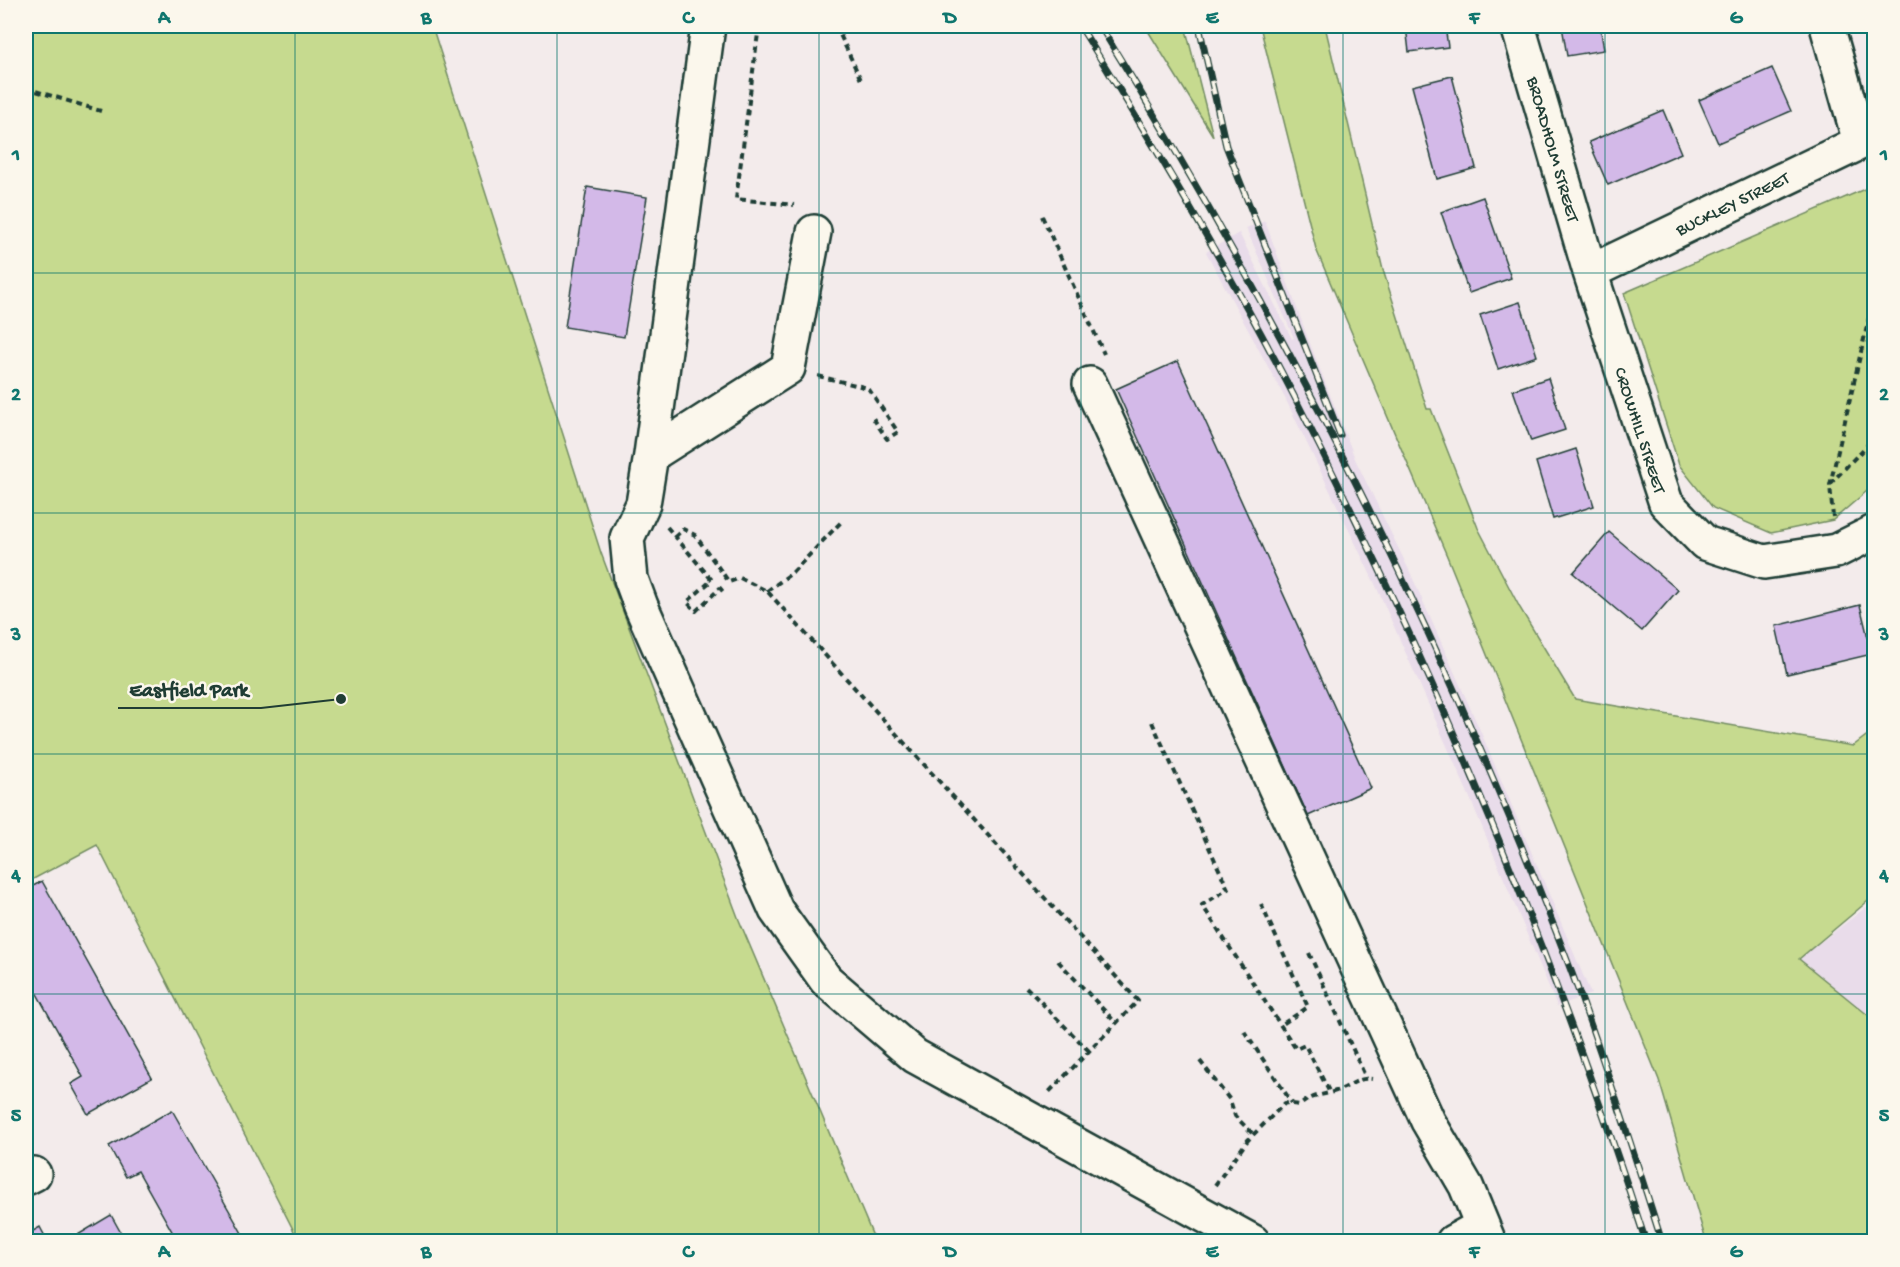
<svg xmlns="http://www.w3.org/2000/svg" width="1900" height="1267" font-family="'Gochi Hand',sans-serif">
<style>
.built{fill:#e9dcea}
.green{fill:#c6da8f;stroke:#728c62;stroke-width:1.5}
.building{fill:#d3b9e8;stroke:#1f3d34;stroke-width:1.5}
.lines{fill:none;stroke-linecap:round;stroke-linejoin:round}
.minor-casing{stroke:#1f3d34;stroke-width:38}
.path{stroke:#1f3d34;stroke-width:4;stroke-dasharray:6 4.5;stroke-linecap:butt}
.minor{stroke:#fbf7ec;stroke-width:33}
.rail-casing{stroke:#1f3d34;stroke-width:7}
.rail{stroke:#fbf7ec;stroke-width:4.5;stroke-dasharray:14;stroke-linecap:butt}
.grid{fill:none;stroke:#0f766e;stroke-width:1.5;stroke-opacity:0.55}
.labels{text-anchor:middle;stroke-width:5;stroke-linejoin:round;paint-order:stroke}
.street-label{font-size:18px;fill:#1f3d34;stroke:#fbf7ec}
.leader{fill:none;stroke:#1f3d34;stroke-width:2}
.callout-dot{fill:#1f3d34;stroke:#fbf7ec;stroke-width:2}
.callout-label{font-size:20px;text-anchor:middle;font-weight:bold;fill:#1f3d34;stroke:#fbf7ec;stroke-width:5;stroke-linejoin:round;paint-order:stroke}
.neatline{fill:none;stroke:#0f766e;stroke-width:2}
.grid-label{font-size:20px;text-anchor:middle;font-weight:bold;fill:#0f766e}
</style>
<rect width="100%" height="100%" fill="#f3ebeb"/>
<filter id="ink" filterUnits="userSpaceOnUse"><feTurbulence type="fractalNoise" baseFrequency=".0167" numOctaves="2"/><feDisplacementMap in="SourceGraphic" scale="12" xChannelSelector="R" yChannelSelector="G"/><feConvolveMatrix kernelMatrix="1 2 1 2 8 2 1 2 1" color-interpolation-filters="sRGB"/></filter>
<g filter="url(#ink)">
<path class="built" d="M 1265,221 L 1309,341 L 1356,461 L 1410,572 L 1480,730 L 1591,994 L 1557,1006 L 1470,798 L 1376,586 L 1286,400 L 1206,252 L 1239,233 L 1292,339 L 1294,338 L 1246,228 Z
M 1874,901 L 1874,1020 L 1799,959 Z"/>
<path class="green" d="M 26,26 L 432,26 L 601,553 L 739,920 L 875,1241 L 299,1241 L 97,845 L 26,883 Z
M 1145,26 L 1185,26 L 1213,136 Z
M 1260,26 L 1325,26 L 1383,270 L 1427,409 L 1431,409 L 1478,528 L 1520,608 L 1575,699 L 1853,746 L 1874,730 L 1874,896 L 1799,959 L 1874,1020 L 1874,1241 L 1706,1241 L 1659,1080 L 1447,556 L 1316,249 Z
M 1874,185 L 1874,485 L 1833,520 L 1771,533 L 1713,508 L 1679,465 L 1624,293 Z"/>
<path class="building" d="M 1406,26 L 1445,26 L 1448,47 L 1409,52 Z
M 1562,26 L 1600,26 L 1604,50 L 1567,56 Z
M 1772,68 L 1791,111 L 1718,143 L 1699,100 Z
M 1452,76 L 1476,168 L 1437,179 L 1412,86 Z
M 1663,110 L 1681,153 L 1608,185 L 1589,142 Z
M 587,187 L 647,197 L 624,337 L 565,327 Z
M 1483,197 L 1511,278 L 1469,293 L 1441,212 Z
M 1520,302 L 1537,356 L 1498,369 L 1480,315 Z
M 1178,361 L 1371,788 L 1308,816 L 1116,389 Z
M 1548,378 L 1565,430 L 1531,441 L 1513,390 Z
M 1576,449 L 1594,506 L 1553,519 L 1536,462 Z
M 1609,532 L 1678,590 L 1642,631 L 1573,573 Z
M 1860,605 L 1872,654 L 1787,674 L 1776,626 Z
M 42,881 L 152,1078 L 88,1114 L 71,1084 L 83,1077 L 31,983 L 26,986 L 26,890 Z
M 172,1110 L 247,1242 L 178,1242 L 138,1171 L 126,1177 L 109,1146 Z
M 111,1215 L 126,1242 L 66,1242 Z
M 40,1227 L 48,1242 L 26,1242 L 26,1235 Z"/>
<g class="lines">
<defs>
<path id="minor" d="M 708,26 L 651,455 L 643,504 L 627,538 L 631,579 L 641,606 L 776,910 L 826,980 L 915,1056 L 1253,1242
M 1518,26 L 1590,272 L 1666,503 L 1705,543 L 1764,562 L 1836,551 L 1874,532
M 1827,26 L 1860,142
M 1590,272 L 1874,136
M 1090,384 L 1428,1121 L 1466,1186 L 1489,1242
M 651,455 L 788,368 L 814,232
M 26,1178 L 34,1174
M 1453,1242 L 1482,1226"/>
</defs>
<use href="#minor" class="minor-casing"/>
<path class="path" d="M 759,26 L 736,199 L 794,205
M 836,26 L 862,82
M 26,88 L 101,111
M 1868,175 L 1874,198
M 1042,216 L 1104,354
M 818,376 L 868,388 L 898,432 L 887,439 L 873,418
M 1830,484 L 1874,438
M 1833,517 L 1830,485 L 1874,296
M 667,527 L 712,580 L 687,602 L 696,611 L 720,588 L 725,594
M 675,537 L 683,529 L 695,535 L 729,582 L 740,578 L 767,591 L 1138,1001 L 1049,1092
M 767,591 L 792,573 L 842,521
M 1152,722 L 1228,889 L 1202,905 L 1296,1049 L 1305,1045 L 1330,1093
M 1261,904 L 1308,1007 L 1281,1025
M 1309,953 L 1366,1078
M 1058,961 L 1116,1023
M 1026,987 L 1089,1051
M 1244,1031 L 1292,1103
M 1200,1061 L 1230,1100 L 1235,1116 L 1253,1134
M 1215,1185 L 1248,1140 L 1285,1103 L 1300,1105 C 1314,1094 1321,1096 1336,1091 C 1350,1087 1357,1077 1372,1079"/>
<use href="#minor" class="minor"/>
<defs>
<path id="rail" d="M 1080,26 C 1155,146 1228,268 1293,394 C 1433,667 1552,950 1646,1242
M 1100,26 C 1278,312 1431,615 1555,929 C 1595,1030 1629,1138 1662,1242
M 1199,26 L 1226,146 L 1340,435"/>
</defs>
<use href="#rail" class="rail-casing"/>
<use href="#rail" class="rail"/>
</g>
</g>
<path class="grid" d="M 295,26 L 295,1242M 557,26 L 557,1242M 819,26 L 819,1242M 1081,26 L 1081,1242M 1343,26 L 1343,1242M 1605,26 L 1605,1242M 26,273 L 1874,273M 26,513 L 1874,513M 26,754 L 1874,754M 26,994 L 1874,994"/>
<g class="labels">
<g class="street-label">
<text transform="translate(1554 149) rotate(74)" y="6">BROADHOLM STREET</text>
<text transform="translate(1732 203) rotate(-26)" y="6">BUCKLEY STREET</text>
<text transform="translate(1641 430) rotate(72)" y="6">CROWHILL STREET</text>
</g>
</g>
<path class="leader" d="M341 699L261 708H118"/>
<circle class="callout-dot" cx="341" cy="699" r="6"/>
<g class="callout-label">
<text x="189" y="696">Eastfield Park</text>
</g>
<rect width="1900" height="1267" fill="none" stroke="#fbf7ec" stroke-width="66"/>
<rect x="33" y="33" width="1834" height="1201" class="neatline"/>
<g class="grid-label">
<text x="164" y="23">A</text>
<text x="426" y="23">B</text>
<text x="688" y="23">C</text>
<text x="950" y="23">D</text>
<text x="1212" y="23">E</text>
<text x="1474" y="23">F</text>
<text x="1736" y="23">G</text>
<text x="16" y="160">1</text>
<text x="1884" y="160">1</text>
<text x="16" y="400">2</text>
<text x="1884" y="400">2</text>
<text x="16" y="640">3</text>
<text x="1884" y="640">3</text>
<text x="16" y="881">4</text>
<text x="1884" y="881">4</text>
<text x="16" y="1121">5</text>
<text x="1884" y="1121">5</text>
<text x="164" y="1257">A</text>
<text x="426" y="1257">B</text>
<text x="688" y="1257">C</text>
<text x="950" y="1257">D</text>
<text x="1212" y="1257">E</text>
<text x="1474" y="1257">F</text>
<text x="1736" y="1257">G</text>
</g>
</svg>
